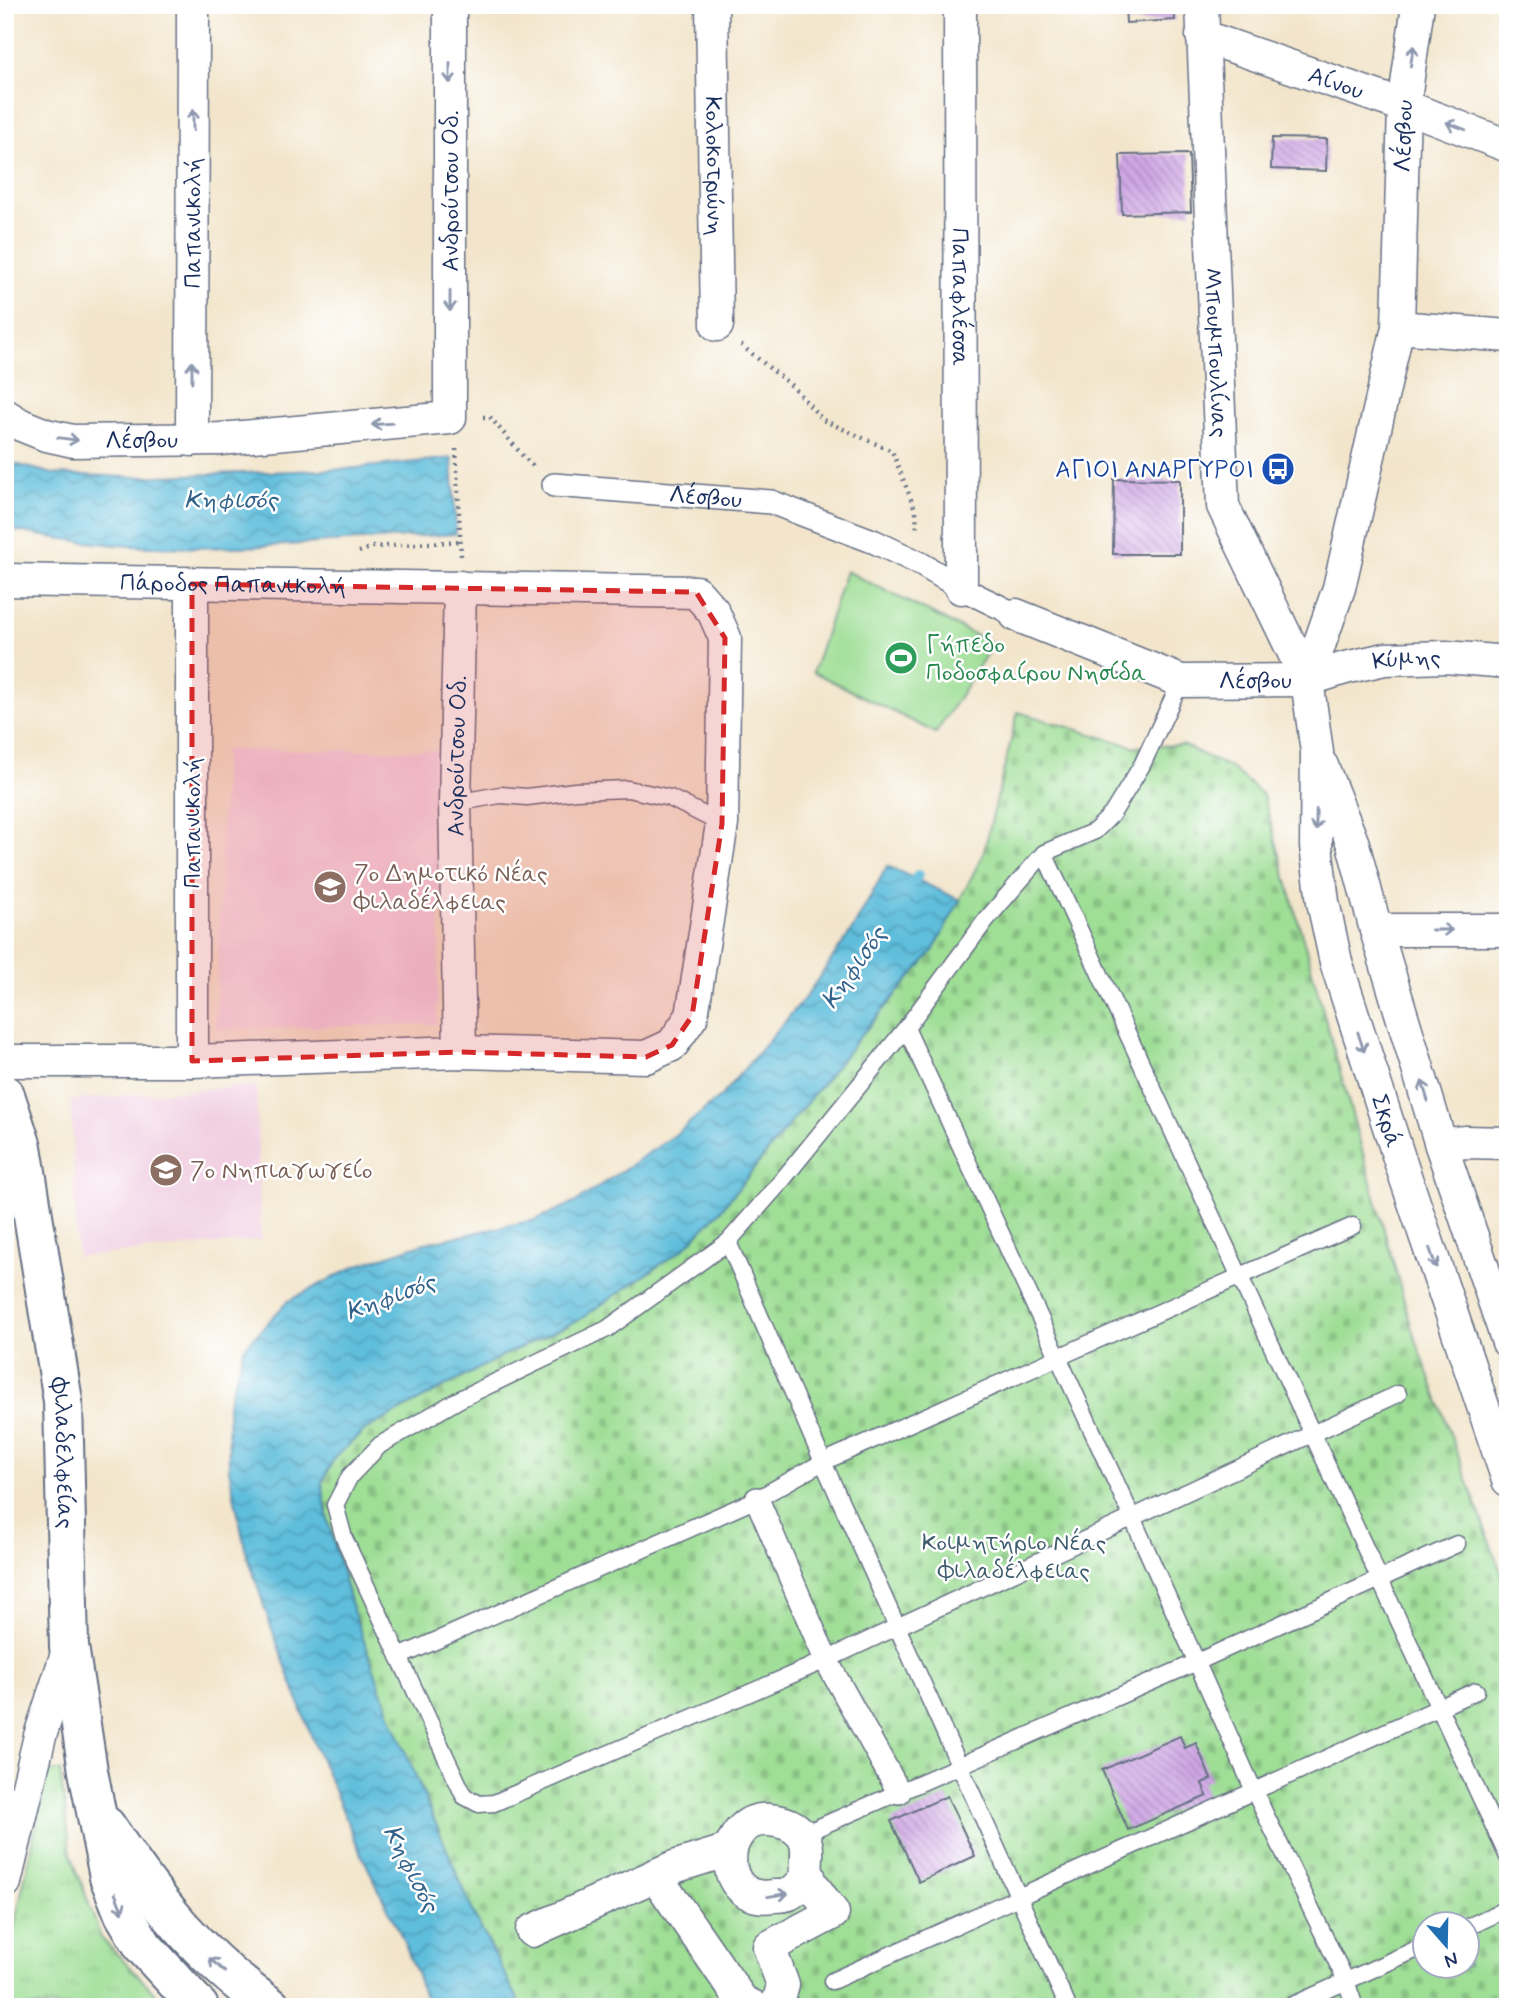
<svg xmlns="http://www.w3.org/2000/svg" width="1513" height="2012" font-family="Mynerve,sans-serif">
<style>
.built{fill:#f1d0e3}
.grass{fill:#9ede95;stroke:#5c867a;stroke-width:2}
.cemetery{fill:url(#cemetery-stones);stroke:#5c867a;stroke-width:2;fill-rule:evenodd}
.park{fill:url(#park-tufts);stroke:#5c867a;stroke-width:2}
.water{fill:url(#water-waves);stroke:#3c769d;stroke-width:2}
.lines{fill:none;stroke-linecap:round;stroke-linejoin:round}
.stream{stroke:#5ebedc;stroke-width:10}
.building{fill:url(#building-back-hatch)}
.service-casing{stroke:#666f84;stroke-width:19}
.pedestrian-casing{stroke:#666f84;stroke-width:26}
.minor-casing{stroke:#666f84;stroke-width:35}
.secondary-casing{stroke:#666f84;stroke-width:42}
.path{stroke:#666f84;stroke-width:4.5;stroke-dasharray:2 5;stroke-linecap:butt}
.service{stroke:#fff;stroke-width:16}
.pedestrian{stroke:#fff;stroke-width:23}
.minor{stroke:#fff;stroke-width:32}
.secondary{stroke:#fff;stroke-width:38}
.oneway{stroke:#8d97ae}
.marked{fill:#d62828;fill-opacity:0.2;stroke:#d62828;stroke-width:5;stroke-dasharray:14 9;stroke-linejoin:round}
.labels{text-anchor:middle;stroke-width:5;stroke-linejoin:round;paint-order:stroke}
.street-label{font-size:24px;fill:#1b2f5e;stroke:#fff}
.transit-label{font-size:24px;fill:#164399;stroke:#fff;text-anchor:end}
.leisure-label{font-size:24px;fill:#27864d;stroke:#fff;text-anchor:start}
.education-label{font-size:24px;fill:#785e54;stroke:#fff;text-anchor:start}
.park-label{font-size:24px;fill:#3c5b6c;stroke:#fff}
.water-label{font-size:26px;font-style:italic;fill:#32618a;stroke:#fff}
</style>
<defs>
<pattern id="cemetery-stones" width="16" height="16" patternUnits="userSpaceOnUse" patternTransform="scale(1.75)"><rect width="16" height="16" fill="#9ede95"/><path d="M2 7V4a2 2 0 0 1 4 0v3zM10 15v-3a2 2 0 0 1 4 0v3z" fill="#88bf83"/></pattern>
<pattern id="park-tufts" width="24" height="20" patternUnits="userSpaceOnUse" patternTransform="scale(1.75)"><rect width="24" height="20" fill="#9ede95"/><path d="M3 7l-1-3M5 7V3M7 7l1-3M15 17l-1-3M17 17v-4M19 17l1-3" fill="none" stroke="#88bf83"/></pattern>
<pattern id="water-waves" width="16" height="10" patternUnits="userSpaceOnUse" patternTransform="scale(1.75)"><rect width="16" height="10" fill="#5ebedc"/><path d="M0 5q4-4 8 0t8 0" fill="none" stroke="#4d9bb6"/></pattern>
<pattern id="building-back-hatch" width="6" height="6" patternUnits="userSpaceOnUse" patternTransform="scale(1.75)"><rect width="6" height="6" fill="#d0a7e5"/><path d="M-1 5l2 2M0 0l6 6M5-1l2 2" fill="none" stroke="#a888bd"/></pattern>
</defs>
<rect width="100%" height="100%" fill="#fff"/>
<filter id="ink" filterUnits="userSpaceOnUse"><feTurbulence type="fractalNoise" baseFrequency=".0143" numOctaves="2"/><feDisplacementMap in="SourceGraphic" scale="14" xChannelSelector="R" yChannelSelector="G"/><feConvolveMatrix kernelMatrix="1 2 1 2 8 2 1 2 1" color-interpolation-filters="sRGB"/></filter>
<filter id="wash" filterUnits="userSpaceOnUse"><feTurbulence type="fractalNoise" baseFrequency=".00686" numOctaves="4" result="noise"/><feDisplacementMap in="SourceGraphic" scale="28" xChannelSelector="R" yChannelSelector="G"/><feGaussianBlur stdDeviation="1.57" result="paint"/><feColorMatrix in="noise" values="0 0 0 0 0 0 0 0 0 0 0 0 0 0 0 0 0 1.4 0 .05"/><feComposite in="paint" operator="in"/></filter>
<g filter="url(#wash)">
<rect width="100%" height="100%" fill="#f2e5cb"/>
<path class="built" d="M 224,750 L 444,750 L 437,1024 L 216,1029 Z
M 256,1085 L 261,1240 L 77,1257 L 71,1100 Z"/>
<path class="grass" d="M 846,571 L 993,644 L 936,733 L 813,672 Z"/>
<path class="cemetery" d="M 1018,712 L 1135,747 L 1183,745 L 1231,768 L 1263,795 L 1411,1326 L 1508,1592 L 1508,2007 L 522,2007 L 476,1919 L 393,1722 L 350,1602 L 328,1521 L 322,1483 L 334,1458 L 366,1429 L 502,1356 L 579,1320 L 683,1249 L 720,1211 L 857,1040 L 933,951 L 983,855 ZM 1426,1924 L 1468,1924 L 1468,1966 L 1426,1966 Z"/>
<path class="park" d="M 48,1771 L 60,1771 L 71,1854 L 101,1938 L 169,2007 L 5,2007 L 5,1969 Z"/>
<path class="water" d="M 452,458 L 456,534 C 307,542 152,563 5,528 L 5,461 L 53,474 L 132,477 L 347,469 Z
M 887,866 L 960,900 L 933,951 L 857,1040 L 720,1211 L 683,1249 L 579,1320 L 502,1356 L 366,1429 L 334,1458 L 322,1483 L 328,1521 L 350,1602 L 393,1722 L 476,1919 L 522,2007 L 429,2007 L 402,1937 L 359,1849 L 314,1743 L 269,1621 L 245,1548 L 229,1470 L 228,1404 L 244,1348 L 288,1301 L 356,1266 L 425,1243 L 535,1220 L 574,1203 L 675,1135 L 722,1095 L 804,999 L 854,927 Z"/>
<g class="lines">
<path class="stream" d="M 906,891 L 918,875"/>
</g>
<g id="blocks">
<path class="building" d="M 1125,5 L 1174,5 L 1175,20 L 1126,23 Z
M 1272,138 L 1327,139 L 1326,171 L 1271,169 Z
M 1189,154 L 1191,212 L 1122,214 L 1120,155 Z
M 1114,479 L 1180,480 L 1180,554 L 1113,554 Z
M 1180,1736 L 1185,1748 L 1196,1743 L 1211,1779 L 1202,1783 L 1207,1796 L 1128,1830 L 1102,1770 Z
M 947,1796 L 975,1856 L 919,1882 L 891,1821 Z"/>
</g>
</g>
<g filter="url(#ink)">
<use href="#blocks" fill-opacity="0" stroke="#666f84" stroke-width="2"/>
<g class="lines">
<defs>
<path id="service" d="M 1181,681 L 1142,765 L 1112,814 L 1095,831 L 1044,853 L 986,920 L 906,1028 L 779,1184 L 728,1242 L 607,1329 L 460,1399 L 380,1445 L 350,1476 L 335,1505 L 344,1538 L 464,1796 L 479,1804 L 494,1803 L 826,1660 L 1398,1394
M 455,803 L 500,795 L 527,797 L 575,791 L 628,789 L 670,798 L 722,824
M 1044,853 L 1508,1857
M 906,1028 L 1132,1517 L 1254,1791 L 1346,1981 L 1355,2007
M 728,1242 L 823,1462 L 1068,2007
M 399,1657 L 757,1499 L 823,1462 L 1353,1226
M 801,1835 L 1197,1662 L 1457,1544
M 1468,1927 L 1508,1908
M 832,1981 L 1476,1691
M 1289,2007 L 1426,1945"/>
<g id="pedestrian">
<path id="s1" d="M 554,485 L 771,502 L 875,542 L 919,563 L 961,588 L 1016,615"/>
<path d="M 757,1499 L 826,1660 L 899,1792"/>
</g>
<g id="minor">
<path id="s2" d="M 712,5 L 717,325"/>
<path id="s3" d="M 960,5 L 961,588"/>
<path id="s4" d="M 1202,5 L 1223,506 L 1307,680 L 1317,752 L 1316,846 L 1323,902 L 1336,962 L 1400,1161 L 1508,1480"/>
<path id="s5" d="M 1202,36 L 1404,106 L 1508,146"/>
<path d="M 1398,327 L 1508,336"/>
<path id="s6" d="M 5,415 L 21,425 L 46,435 L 73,441 L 220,439 L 450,418 L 450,5"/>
<path id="s7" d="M 192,440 L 193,5"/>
<path id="s8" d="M 5,580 L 696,592 L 713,611 L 725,638 L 722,824 L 692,1016 L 672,1045 L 646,1057 L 460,1052 L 192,1061 L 5,1061"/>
<path d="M 192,584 L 192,1061"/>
<path id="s9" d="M 1016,615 L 1181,681 L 1307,680 L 1345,668 L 1385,659 L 1445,657 L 1508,662"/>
<path id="s10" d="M 1307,680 L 1339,588 L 1398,327 L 1404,106 L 1418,5"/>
<path d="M 1322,766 L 1353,844 L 1376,930 L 1441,1145 L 1508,1342"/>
<path d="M 1376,930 L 1508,930"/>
<path id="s11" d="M 460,1052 L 455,803 L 460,587"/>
<path d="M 1441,1145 L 1465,1142 L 1508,1143"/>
<path d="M 655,1875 L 742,2001 L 754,2007"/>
<path d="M 5,1882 L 40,1736 L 69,1647"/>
<path d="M 532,1931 L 674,1867 L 729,1850"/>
<path d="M 777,2007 L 783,1985 L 769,1947 L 833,1913 C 826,1903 809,1883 807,1872 C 805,1859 811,1848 802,1835 C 794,1824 781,1821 769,1820 C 718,1816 715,1905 773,1896 C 778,1896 785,1896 789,1894 C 796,1891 803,1881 809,1876"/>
</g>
<g id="secondary">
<path id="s12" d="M 5,1095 L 22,1147 L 63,1401 L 69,1646 L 88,1771 L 109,1877 L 124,1914 L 143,1946 L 199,2007"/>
<path d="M 106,1826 C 156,1901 196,1954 271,2007"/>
</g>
</defs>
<use href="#service" class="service-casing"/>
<use href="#pedestrian" class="pedestrian-casing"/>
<use href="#minor" class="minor-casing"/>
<use href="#secondary" class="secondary-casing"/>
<path class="path" d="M 741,345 L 792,386 L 823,420 L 892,451 L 916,512 L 917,531
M 483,417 L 490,417 L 523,456 L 535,468
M 456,449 L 461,556
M 359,552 L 373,547 L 461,541"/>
<use href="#service" class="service"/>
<use href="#pedestrian" class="pedestrian"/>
<use href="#minor" class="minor"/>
<use href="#secondary" class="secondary"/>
</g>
<defs><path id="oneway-shaft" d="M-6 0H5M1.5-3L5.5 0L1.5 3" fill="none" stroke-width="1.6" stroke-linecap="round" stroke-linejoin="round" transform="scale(1.75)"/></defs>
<g class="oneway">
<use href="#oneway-shaft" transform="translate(1412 56) rotate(-81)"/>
<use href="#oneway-shaft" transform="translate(450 73) rotate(90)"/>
<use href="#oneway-shaft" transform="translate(193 120) rotate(-90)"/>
<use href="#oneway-shaft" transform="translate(1456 126) rotate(-159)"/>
<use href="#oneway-shaft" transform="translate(450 301) rotate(90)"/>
<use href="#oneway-shaft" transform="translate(192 372) rotate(-90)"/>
<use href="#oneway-shaft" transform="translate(382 424) rotate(175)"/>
<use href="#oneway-shaft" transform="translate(68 439) rotate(8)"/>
<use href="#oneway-shaft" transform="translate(1316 820) rotate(91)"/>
<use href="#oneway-shaft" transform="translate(1442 930)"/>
<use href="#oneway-shaft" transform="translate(1361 1042) rotate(72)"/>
<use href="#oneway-shaft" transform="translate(1425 1091) rotate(-107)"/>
<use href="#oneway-shaft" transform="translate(1433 1258) rotate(71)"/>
<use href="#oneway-shaft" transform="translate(778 1895) rotate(-9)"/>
<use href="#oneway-shaft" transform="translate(119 1903) rotate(68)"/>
<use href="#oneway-shaft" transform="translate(217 1965) rotate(-138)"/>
</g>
</g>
<path class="marked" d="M 192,584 L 696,592 L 725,638 L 722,824 L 692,1016 L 672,1045 L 646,1057 L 460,1052 L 192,1061 Z"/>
<defs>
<symbol id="bus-disc" viewBox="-11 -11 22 22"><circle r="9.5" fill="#1a4fb4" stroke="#fff"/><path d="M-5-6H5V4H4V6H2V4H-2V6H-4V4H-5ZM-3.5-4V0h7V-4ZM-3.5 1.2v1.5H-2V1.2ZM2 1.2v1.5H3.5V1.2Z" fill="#fff"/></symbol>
<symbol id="stadium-disc" viewBox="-11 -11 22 22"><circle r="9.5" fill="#2e9e5b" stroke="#fff"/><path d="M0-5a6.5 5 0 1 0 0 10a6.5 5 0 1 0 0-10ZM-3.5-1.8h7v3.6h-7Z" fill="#fff"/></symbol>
<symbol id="school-disc" viewBox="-11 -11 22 22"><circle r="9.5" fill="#8d6e63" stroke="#fff"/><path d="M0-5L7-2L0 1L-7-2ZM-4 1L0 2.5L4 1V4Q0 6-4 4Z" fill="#fff"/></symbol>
</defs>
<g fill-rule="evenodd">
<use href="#bus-disc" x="1259" y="450" width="38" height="38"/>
<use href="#stadium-disc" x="882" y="639" width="38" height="38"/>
<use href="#school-disc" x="311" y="868" width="38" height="38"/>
<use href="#school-disc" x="147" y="1151" width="38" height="38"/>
</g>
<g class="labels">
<g class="street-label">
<text dy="8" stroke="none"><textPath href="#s5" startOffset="142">Αίνου</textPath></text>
<text dy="8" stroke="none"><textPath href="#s10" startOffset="556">Λέσβου</textPath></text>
<text dy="8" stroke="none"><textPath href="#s2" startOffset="161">Κολοκοτρώνη</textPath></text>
<text transform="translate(450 191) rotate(-90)" y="8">Ανδρούτσου Οδ.</text>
<text dy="8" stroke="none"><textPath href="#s7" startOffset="217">Παπανικολή</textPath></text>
<text dy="8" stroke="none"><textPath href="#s3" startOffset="292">Παπαφλέσσα</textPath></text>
<text dy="8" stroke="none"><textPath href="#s4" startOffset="348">Μπουμπουλίνας</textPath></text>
<text dy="8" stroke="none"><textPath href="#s6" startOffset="142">Λέσβου</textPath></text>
<text dy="8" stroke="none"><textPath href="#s1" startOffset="152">Λέσβου</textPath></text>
<text dy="8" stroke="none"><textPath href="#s8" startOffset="228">Πάροδος Παπανικολή</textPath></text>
<text dy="8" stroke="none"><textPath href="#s9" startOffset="406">Κύμης</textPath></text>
<text dy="8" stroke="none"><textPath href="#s9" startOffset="252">Λέσβου</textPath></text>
<text dy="8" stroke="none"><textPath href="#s11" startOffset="296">Ανδρούτσου Οδ.</textPath></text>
<text transform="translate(192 823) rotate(-90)" y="8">Παπανικολή</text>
<text dy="8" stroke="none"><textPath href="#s4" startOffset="1146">Σκρά</textPath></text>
<text dy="8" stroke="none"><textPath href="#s12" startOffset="364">Φιλαδελφείας</textPath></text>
</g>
<g class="transit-label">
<text x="1254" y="477">ΑΓΙΟΙ ΑΝΑΡΓΥΡΟΙ</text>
</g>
<g class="leisure-label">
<text x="926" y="652">Γήπεδο<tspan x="926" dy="28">Ποδοσφαίρου Νησίδα</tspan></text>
</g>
<g class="education-label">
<text x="354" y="881">7ο Δημοτικό Νέας<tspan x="354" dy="28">Φιλαδέλφειας</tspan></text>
<text x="190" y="1178">7ο Νηπιαγωγείο</text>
</g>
<g class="park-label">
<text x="1014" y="1550">Κοιμητήριο Νέας<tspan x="1014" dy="28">Φιλαδέλφειας</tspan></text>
</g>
<g class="water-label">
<text x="231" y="508">Κηφισός</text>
<text transform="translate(853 967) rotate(-55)" y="9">Κηφισός</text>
<text transform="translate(390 1296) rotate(-20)" y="9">Κηφισός</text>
<text transform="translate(412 1868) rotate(63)" y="9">Κηφισός</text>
</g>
</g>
<rect width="1513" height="2012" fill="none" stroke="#fff" stroke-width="28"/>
<g transform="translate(1446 1945) rotate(160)"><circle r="33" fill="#ffffff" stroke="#a4acbf" stroke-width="2"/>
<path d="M0-5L12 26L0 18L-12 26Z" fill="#1f6fb2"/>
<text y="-10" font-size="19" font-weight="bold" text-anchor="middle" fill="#1b2f5e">N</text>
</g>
</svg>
